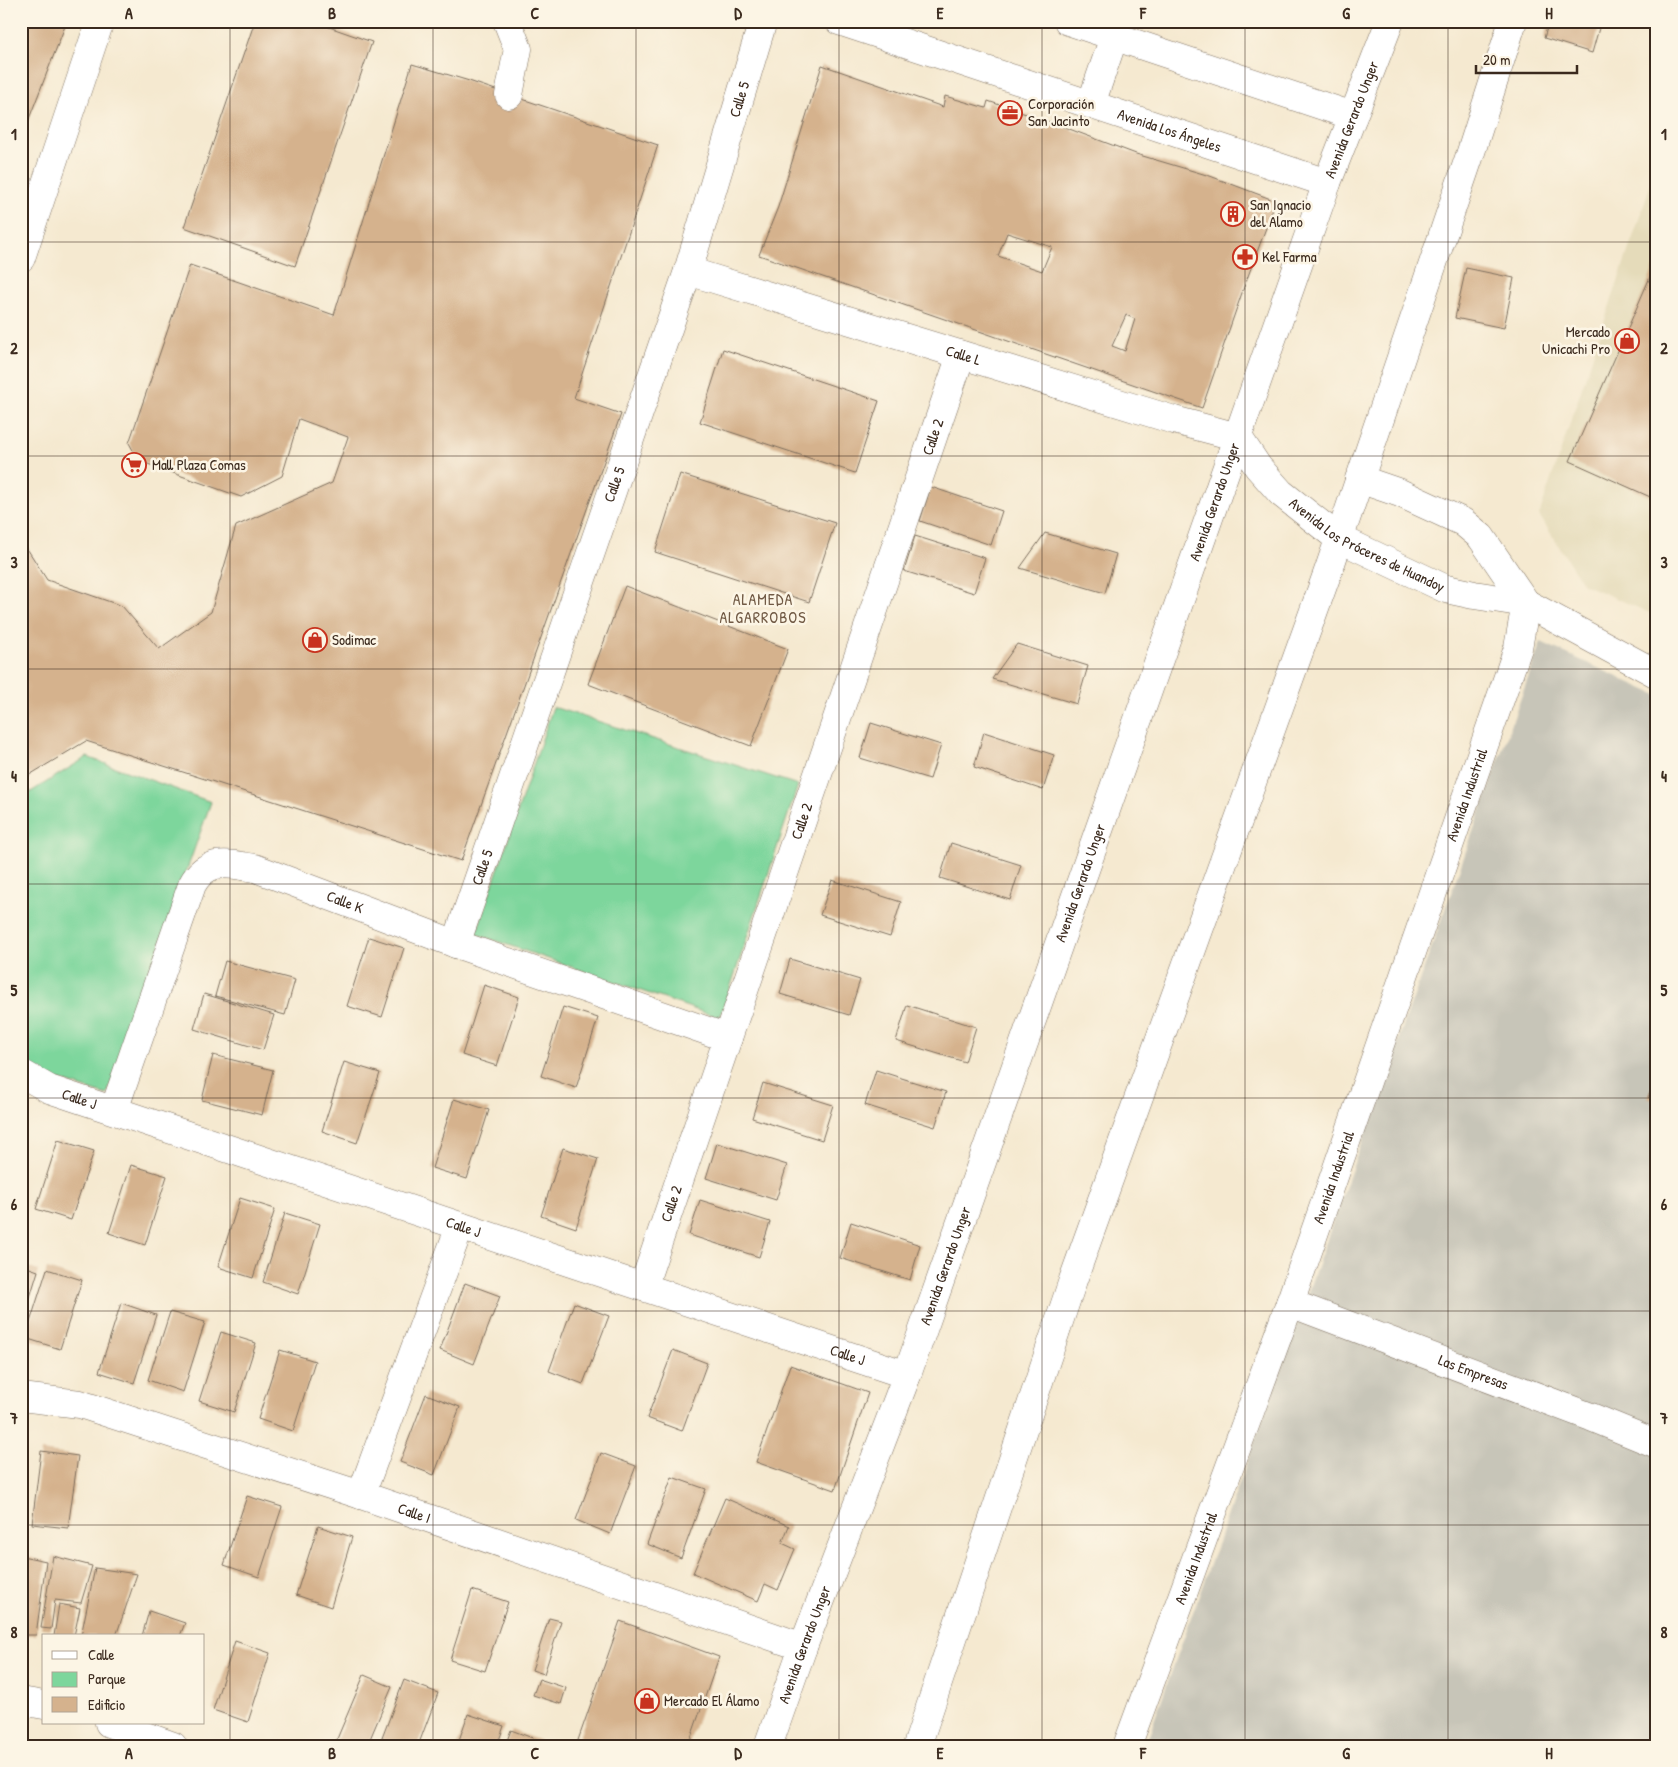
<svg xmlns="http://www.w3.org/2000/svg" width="1678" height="1767" font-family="'Patrick Hand',sans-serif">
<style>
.built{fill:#e5dbba}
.industrial{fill:#c7c5b8}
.green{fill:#7dd69c;stroke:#5c805d}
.building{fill:#d5b28d;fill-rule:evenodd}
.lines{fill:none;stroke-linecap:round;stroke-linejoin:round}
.pedestrian-casing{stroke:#7c6d5c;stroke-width:29}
.minor-casing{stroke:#7c6d5c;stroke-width:29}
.tertiary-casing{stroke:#7c6d5c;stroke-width:29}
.secondary-casing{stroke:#7c6d5c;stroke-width:29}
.pedestrian{stroke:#fff;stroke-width:28}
.minor{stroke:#fff;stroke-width:28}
.tertiary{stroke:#fff;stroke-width:28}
.secondary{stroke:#fff;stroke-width:28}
.grid{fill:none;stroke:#3b2a1e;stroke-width:1;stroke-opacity:0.55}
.labels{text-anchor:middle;stroke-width:5;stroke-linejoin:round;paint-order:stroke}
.street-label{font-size:15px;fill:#3b2a1e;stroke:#fcf5e5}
.poi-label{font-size:15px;fill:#3b2a1e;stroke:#fcf5e5;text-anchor:start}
.neighbourhood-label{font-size:16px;letter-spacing:1px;fill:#715a45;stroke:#fcf5e5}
.neatline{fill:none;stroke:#3b2a1e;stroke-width:2}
.grid-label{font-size:16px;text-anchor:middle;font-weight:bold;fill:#3b2a1e}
</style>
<rect width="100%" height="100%" fill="#fcf5e5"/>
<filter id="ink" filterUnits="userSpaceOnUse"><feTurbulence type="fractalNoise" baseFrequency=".02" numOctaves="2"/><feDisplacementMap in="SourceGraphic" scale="10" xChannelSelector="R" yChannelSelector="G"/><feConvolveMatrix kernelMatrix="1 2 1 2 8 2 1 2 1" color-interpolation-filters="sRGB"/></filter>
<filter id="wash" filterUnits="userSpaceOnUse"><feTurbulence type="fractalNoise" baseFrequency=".0096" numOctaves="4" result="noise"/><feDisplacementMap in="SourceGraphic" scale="20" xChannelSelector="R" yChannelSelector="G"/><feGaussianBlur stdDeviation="1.12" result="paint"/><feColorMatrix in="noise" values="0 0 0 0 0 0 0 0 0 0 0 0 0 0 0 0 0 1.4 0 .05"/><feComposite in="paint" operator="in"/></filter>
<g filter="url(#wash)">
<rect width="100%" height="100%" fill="#f5e9d0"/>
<path class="built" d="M 1657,166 L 1657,616 L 1583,584 L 1539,515 Z"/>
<path class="industrial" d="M 1541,642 L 1657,695 L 1657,1746 L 1145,1746 Z"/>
<path class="green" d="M 553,707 L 798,785 L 720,1018 L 476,934 Z
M 87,757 L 211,802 L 107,1095 L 55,1079 L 21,1061 L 21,798 Z"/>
<g id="blocks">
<path class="building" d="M 21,21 L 67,21 L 25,129 L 21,128 Z
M 255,21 L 312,21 L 372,42 L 295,266 L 184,227 Z
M 1549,21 L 1601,21 L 1592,53 L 1544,38 Z
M 412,64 L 466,80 L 658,145 L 574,398 L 621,414 L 461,861 L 86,741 L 21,780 L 21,539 L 47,580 L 122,606 L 159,649 L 211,612 L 236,526 L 332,483 L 348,437 L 299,419 L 282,476 L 241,497 L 142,462 L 134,452 L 129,443 L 190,265 L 334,315 Z
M 822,65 L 943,107 L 945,96 L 986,108 L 988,101 L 1064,127 L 1136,154 L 1210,176 L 1276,201 L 1244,287 L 1202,408 L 759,255 L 778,207 ZM 1007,233 L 1052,247 L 1042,271 L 998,256 ZM 1126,315 L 1135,319 L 1125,351 L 1112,346 Z
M 1657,261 L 1657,500 L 1570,461 Z
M 1466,268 L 1514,278 L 1504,328 L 1455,318 Z
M 723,349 L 879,401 L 855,473 L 700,422 Z
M 680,474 L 835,523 L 809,602 L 655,552 Z
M 931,487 L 1002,511 L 991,545 L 920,521 Z
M 1045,533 L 1116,554 L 1105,593 L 1020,568 Z
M 915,536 L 985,558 L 974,593 L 904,571 Z
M 625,586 L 788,649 L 751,746 L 588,684 Z
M 1017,644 L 1088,666 L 1077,704 L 992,679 Z
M 871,723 L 941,745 L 930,779 L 860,758 Z
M 984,732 L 1054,755 L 1043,790 L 974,767 Z
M 951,843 L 1021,865 L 1010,900 L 940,878 Z
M 832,880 L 901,902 L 890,937 L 820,915 Z
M 369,937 L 404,948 L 382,1017 L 347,1006 Z
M 790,959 L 860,980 L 849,1015 L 780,994 Z
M 225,961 L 295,980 L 285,1015 L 215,996 Z
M 484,985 L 519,997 L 497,1066 L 462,1055 Z
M 204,994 L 274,1015 L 263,1050 L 194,1029 Z
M 907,1005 L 976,1027 L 965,1062 L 896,1041 Z
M 563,1007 L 598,1018 L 576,1088 L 541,1076 Z
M 213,1055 L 273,1070 L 262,1115 L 202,1100 Z
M 344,1062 L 380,1073 L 357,1143 L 322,1131 Z
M 876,1070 L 946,1092 L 935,1127 L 865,1105 Z
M 1657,1077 L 1657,1102 L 1648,1097 Z
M 763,1083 L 833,1105 L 822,1140 L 752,1118 Z
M 454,1099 L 489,1110 L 467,1179 L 432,1168 Z
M 58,1140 L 94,1151 L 71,1220 L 36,1209 Z
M 717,1143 L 787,1165 L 776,1200 L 706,1178 Z
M 563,1148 L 598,1159 L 576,1228 L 541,1216 Z
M 131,1165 L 167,1176 L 145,1245 L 109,1233 Z
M 240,1198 L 275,1209 L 253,1278 L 218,1267 Z
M 700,1200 L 770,1222 L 759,1257 L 689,1235 Z
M 285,1213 L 320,1224 L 298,1294 L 263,1282 Z
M 851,1222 L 920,1245 L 910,1280 L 840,1258 Z
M 21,1265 L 38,1271 L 22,1323 L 21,1322 Z
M 47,1269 L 82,1280 L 60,1349 L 25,1338 Z
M 465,1283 L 500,1296 L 474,1364 L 440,1350 Z
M 121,1303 L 156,1315 L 134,1383 L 99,1372 Z
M 574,1303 L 609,1316 L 583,1384 L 549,1371 Z
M 170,1312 L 205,1322 L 183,1392 L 148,1380 Z
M 221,1332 L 256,1343 L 234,1412 L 199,1401 Z
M 280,1350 L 315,1361 L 293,1431 L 258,1419 Z
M 673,1350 L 707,1363 L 682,1431 L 647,1418 Z
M 790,1365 L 868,1393 L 835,1490 L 756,1462 Z
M 426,1394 L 460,1407 L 434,1475 L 400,1462 Z
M 41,1451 L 78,1456 L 68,1528 L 32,1524 Z
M 601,1453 L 636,1466 L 610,1534 L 576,1520 Z
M 672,1477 L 706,1489 L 681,1558 L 647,1544 Z
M 247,1496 L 282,1507 L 259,1577 L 224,1565 Z
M 725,1498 L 789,1526 L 782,1543 L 795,1549 L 778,1590 L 765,1584 L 758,1601 L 693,1573 Z
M 318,1526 L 352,1537 L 331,1607 L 296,1595 Z
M 22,1556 L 46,1561 L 36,1635 L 21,1635 Z
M 53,1556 L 92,1566 L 81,1603 L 55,1600 L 51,1629 L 41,1628 Z
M 95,1568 L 137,1574 L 116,1636 L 81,1636 Z
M 472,1590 L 508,1602 L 485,1671 L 450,1660 Z
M 59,1604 L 80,1608 L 74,1636 L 54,1636 Z
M 149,1611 L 185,1623 L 180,1636 L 142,1636 Z
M 549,1618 L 561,1621 L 544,1674 L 532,1670 Z
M 620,1621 L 719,1657 L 688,1746 L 576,1746 Z
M 235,1641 L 270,1653 L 248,1722 L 213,1710 Z
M 364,1675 L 392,1687 L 367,1746 L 361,1746 L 356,1743 L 355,1746 L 334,1746 Z
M 539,1679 L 566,1688 L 561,1704 L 533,1695 Z
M 404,1680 L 438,1693 L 418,1746 L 379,1746 Z
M 468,1714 L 504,1726 L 497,1746 L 457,1746 Z
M 511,1730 L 546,1743 L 545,1746 L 505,1746 Z"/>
</g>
</g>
<g filter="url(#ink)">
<use href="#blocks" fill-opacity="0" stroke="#7c6d5c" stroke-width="1"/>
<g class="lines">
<defs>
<path id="pedestrian" d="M 507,21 L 518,49 L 509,95"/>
<g id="minor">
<path d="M 21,258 L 100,21"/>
<path id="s1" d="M 688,271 L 1174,420 L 1238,437"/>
<path id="s2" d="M 456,944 L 688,271 L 763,21"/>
<path id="s3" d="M 21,1073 L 49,1089 L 907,1375"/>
<path id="s4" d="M 114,1110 L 192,885 C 207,857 228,864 255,868 L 456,944 L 728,1038"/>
<path id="s5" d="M 643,1287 L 961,355"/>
<path id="s6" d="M 1290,1303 L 1591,1417 L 1657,1444"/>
<path id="s7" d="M 21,1397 L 80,1404 L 361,1495 L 803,1647"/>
<path d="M 361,1495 L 460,1226"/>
<path d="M 21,1701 L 44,1705"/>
<path d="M 109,1723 L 173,1746"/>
</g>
<g id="tertiary">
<path id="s8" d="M 1127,1746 L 1290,1303 L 1518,648 L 1526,603"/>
</g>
<g id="secondary">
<path id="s9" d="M 839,21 L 1327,183"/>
<path d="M 1068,21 L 1353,116"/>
<path d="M 1091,104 L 1114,37"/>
<path id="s10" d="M 1238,437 L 1258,467 L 1281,493 L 1338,538 L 1446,589 L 1474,595 L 1526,603 L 1657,674"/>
<path d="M 1359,479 L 1400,493 L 1463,522 L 1481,537 L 1526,603"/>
<path id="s11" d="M 768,1746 L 803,1647 L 907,1375 L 1327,183 L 1390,21"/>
<path d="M 917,1746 L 1073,1280 L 1330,566 L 1471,152 L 1513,21"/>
</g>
</defs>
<use href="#pedestrian" class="pedestrian-casing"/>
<use href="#minor" class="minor-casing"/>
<use href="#tertiary" class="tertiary-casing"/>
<use href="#secondary" class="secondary-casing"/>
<use href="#pedestrian" class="pedestrian"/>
<use href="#minor" class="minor"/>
<use href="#tertiary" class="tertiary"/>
<use href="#secondary" class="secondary"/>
</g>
</g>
<path class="grid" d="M 230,21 L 230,1746M 433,21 L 433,1746M 636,21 L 636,1746M 839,21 L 839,1746M 1042,21 L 1042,1746M 1245,21 L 1245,1746M 1448,21 L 1448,1746M 21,242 L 1657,242M 21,456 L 1657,456M 21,669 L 1657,669M 21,884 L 1657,884M 21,1098 L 1657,1098M 21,1311 L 1657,1311M 21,1525 L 1657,1525"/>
<defs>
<symbol id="office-ring" viewBox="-11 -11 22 22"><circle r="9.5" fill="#fcf5e5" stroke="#c8321e" stroke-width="1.5"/><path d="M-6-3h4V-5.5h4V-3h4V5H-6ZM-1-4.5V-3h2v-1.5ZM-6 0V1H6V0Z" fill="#c8321e"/></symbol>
<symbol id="building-ring" viewBox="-11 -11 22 22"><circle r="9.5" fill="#fcf5e5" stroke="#c8321e" stroke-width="1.5"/><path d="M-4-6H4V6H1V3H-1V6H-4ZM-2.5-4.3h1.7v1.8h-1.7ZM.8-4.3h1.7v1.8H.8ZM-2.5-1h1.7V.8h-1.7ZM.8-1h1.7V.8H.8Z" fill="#c8321e"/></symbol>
<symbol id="pharmacy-ring" viewBox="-11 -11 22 22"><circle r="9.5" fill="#fcf5e5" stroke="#c8321e" stroke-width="1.5"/><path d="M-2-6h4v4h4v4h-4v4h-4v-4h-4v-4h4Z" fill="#c8321e"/></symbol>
<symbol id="shop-ring" viewBox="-11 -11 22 22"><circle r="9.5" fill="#fcf5e5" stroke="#c8321e" stroke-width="1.5"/><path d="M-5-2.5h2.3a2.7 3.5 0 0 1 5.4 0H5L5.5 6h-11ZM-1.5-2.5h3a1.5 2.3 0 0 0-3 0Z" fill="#c8321e"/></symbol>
<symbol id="supermarket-ring" viewBox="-11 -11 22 22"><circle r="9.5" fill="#fcf5e5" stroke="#c8321e" stroke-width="1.5"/><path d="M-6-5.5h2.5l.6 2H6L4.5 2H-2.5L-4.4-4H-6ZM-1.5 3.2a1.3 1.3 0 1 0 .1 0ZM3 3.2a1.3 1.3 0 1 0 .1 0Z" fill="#c8321e"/></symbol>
</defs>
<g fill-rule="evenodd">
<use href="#office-ring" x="996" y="99" width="28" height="28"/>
<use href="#building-ring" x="1219" y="200" width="28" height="28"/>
<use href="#pharmacy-ring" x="1231" y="243" width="28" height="28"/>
<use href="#shop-ring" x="1613" y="327" width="28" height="28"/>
<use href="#supermarket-ring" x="120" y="451" width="28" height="28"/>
<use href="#shop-ring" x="301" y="626" width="28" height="28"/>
<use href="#shop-ring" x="633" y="1687" width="28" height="28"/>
</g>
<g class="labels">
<g class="street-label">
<text dy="5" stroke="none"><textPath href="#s2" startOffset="891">Calle 5</textPath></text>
<text dy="5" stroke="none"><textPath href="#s11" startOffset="1728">Avenida Gerardo Unger</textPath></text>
<text dy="5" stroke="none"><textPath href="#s9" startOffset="348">Avenida Los Ángeles</textPath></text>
<text dy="5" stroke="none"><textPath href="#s1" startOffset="288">Calle L</textPath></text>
<text dy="5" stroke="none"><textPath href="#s5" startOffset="898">Calle 2</textPath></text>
<text dy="5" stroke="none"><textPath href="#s2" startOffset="486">Calle 5</textPath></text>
<text dy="5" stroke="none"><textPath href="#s11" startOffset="1322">Avenida Gerardo Unger</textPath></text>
<text dy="5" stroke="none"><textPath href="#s10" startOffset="172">Avenida Los Próceres de Huandoy</textPath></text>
<text dy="5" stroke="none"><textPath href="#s8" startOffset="1010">Avenida Industrial</textPath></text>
<text dy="5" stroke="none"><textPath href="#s5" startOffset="492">Calle 2</textPath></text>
<text dy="5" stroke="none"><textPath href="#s2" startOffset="81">Calle 5</textPath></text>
<text dy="5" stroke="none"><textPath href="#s11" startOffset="918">Avenida Gerardo Unger</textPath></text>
<text dy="5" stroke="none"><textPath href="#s4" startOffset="406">Calle K</textPath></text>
<text dy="5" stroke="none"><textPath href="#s3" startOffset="64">Calle J</textPath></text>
<text dy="5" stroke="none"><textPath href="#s8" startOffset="605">Avenida Industrial</textPath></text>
<text dy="5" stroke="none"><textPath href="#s5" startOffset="88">Calle 2</textPath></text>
<text dy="5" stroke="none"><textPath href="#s3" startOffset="469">Calle J</textPath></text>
<text dy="5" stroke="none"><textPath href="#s11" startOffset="512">Avenida Gerardo Unger</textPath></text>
<text dy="5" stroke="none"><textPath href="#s3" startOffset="874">Calle J</textPath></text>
<text dy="5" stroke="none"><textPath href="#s6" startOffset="196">Las Empresas</textPath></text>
<text dy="5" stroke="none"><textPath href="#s7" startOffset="411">Calle I</textPath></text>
<text dy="5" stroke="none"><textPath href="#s8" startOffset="200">Avenida Industrial</textPath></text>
<text dy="5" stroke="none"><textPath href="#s11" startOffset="108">Avenida Gerardo Unger</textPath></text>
</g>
<g class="poi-label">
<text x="1028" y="109">Corporación<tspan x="1028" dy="17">San Jacinto</tspan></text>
<text x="1250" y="210">San Ignacio<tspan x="1250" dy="17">del Alamo</tspan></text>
<text x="1262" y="262">Kel Farma</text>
<text x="1610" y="337" text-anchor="end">Mercado<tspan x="1610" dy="17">Unicachi Pro</tspan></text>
<text x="152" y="470">Mall Plaza Comas</text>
<text x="332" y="645">Sodimac</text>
<text x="664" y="1706">Mercado El Álamo</text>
</g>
<g class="neighbourhood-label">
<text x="763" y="605">ALAMEDA<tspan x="763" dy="18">ALGARROBOS</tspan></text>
</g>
</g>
<rect width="1678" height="1767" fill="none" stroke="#fcf5e5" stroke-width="55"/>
<rect x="42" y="1634" width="162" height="90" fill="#fcf5e5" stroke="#afa495"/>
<rect x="52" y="1651" width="25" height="8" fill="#ffffff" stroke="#afa495"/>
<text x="88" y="1660" font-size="15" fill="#3b2a1e">Calle</text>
<rect x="52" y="1672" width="25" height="15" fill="#7dd69c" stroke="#afa495"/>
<text x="88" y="1684" font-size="15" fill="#3b2a1e">Parque</text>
<rect x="52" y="1697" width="25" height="15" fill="#d5b28d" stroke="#afa495"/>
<text x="88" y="1710" font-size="15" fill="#3b2a1e">Edificio</text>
<path d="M1476 65v8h101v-8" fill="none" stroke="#3b2a1e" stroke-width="2.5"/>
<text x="1483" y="65" font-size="15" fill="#3b2a1e" stroke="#fcf5e5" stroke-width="4" paint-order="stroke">20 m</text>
<rect x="28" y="28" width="1622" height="1712" class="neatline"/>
<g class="grid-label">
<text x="129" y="19">A</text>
<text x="332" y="19">B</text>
<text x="535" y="19">C</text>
<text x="738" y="19">D</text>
<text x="940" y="19">E</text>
<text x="1143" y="19">F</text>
<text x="1346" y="19">G</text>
<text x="1549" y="19">H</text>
<text x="14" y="140">1</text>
<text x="1664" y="140">1</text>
<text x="14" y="354">2</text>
<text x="1664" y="354">2</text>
<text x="14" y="568">3</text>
<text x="1664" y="568">3</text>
<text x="14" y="782">4</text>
<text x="1664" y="782">4</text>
<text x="14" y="996">5</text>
<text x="1664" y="996">5</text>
<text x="14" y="1210">6</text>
<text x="1664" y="1210">6</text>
<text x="14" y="1424">7</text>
<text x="1664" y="1424">7</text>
<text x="14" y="1638">8</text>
<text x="1664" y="1638">8</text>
<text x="129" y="1759">A</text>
<text x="332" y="1759">B</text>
<text x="535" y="1759">C</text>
<text x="738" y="1759">D</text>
<text x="940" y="1759">E</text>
<text x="1143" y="1759">F</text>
<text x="1346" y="1759">G</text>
<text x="1549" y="1759">H</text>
</g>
</svg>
